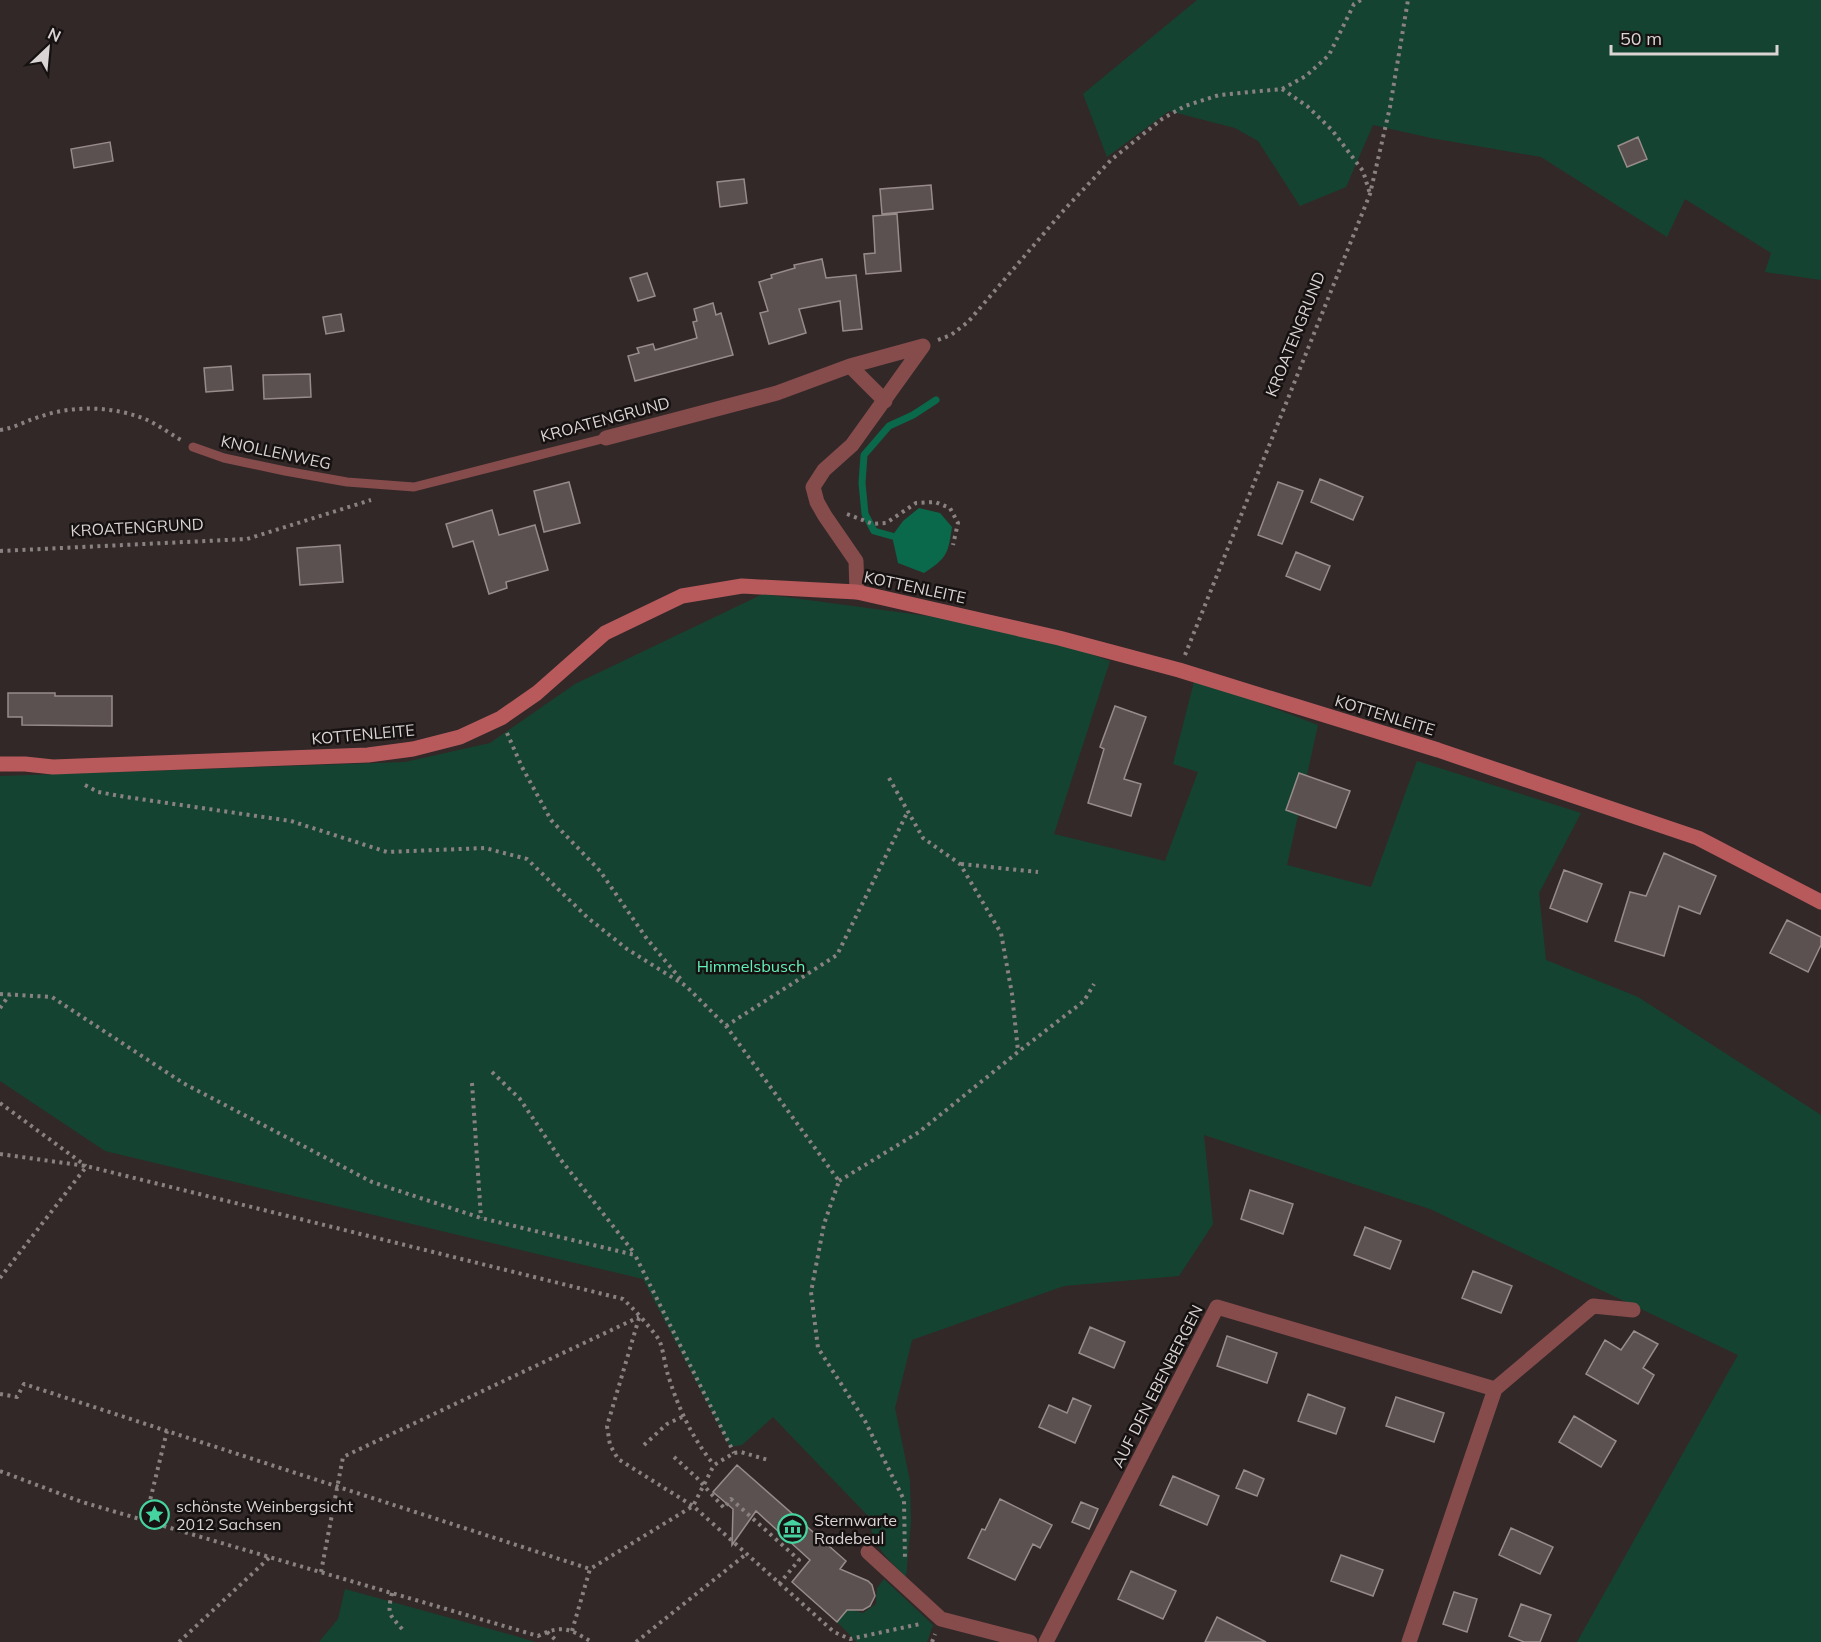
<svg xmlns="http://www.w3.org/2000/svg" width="1821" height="1642" font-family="Mulish,sans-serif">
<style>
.green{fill:#144431}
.water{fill:#0a694a}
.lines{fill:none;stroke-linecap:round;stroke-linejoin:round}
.stream{stroke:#0a694a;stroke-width:7}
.building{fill:#5c5151;stroke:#988c8b;stroke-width:1.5}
.path{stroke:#8a8282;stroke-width:4;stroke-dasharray:3 4.5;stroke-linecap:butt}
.lane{stroke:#864b4b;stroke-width:9}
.street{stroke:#864b4b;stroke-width:15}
.secondary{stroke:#b85a5c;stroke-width:15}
.labels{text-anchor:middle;stroke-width:5;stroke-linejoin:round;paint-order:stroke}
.street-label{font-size:16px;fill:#dbd4d4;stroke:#171212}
.park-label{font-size:16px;fill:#62f3ba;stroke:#171212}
.poi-label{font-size:16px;fill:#dbd4d4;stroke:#171212;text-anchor:start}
</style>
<rect width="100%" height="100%" fill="#322828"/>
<path class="green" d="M 1197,0 L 1821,0 L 1821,280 L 1765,272 L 1771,253 L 1685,199 L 1667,237 L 1541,157 L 1431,138 L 1373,125 L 1346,187 L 1300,206 L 1258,141 L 1235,128 L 1169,111 L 1107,157 L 1083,94 Z
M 763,594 L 1017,628 L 1110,661 L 1054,834 L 1165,861 L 1198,772 L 1173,764 L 1195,678 L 1318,725 L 1287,865 L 1371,887 L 1417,761 L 1581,813 L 1539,893 L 1546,960 L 1638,997 L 1821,1115 L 1821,1642 L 1577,1642 L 1738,1355 L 1430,1209 L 1204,1135 L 1213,1224 L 1179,1276 L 1064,1286 L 912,1340 L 895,1408 L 910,1481 L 911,1522 L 906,1577 C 886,1557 872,1546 869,1517 L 773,1417 L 742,1445 L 730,1447 L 643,1279 L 105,1151 L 0,1081 L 0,776 L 405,762 L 490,743 L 575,684 Z
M 884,1579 L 933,1625 L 927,1642 L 857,1642 L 837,1622 L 848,1609 L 863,1613 L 876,1604 L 877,1588 Z
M 345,1589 L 512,1635 L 535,1642 L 319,1642 L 338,1619 Z"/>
<path class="water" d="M 919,508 L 940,513 L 952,527 C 948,554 947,558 924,573 L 898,563 L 892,536 L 903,521 Z"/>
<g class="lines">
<path class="stream" d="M 892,536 L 874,531 L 865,514 L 862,483 L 864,455 L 889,426 L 913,415 L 936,400"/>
</g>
<path class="building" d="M 1638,137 L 1647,159 L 1627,167 L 1618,146 Z
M 110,142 L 113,161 L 74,168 L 71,149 Z
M 744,179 L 747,203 L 720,207 L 717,182 Z
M 931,185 L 933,209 L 882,214 L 880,189 Z
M 897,214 L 901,271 L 866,274 L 864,254 L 875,253 L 873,216 Z
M 822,259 L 826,278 L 856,275 L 862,329 L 843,331 L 840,301 L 799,309 L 806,333 L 769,344 L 760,313 L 768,311 L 759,282 L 772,278 L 771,275 L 795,268 L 794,265 Z
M 647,273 L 655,296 L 638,301 L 630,278 Z
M 713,303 L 716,315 L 721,313 L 733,355 L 635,381 L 628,356 L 639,353 L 637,348 L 653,344 L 655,350 L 697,338 L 693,322 L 697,321 L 694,309 Z
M 341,314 L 344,331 L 326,334 L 323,317 Z
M 231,366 L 233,390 L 206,392 L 204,368 Z
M 310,374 L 311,397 L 264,399 L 263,375 Z
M 1320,479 L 1363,497 L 1353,520 L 1311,502 Z
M 569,482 L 580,523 L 544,532 L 534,491 Z
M 1278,482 L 1303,491 L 1282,544 L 1258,535 Z
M 492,510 L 499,535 L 535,525 L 548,570 L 506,582 L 507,588 L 489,594 L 473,541 L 453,547 L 446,524 Z
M 340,545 L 343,582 L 300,585 L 297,548 Z
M 1296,552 L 1330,566 L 1320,590 L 1286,576 Z
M 8,693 L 55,693 L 55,696 L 112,696 L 112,726 L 22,725 L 22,717 L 8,717 Z
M 1115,706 L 1146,717 L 1124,779 L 1141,784 L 1131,816 L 1088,803 L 1104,749 L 1100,747 Z
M 1299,773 L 1350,791 L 1336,828 L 1286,810 Z
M 1664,853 L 1716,876 L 1700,914 L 1679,906 L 1664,956 L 1615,941 L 1630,892 L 1646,896 Z
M 1564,870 L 1602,884 L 1587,922 L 1550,908 Z
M 1787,920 L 1821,937 L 1821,945 L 1808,972 L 1770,953 Z
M 1250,1190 L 1293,1204 L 1283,1234 L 1241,1219 Z
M 1365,1227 L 1401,1241 L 1390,1269 L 1354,1255 Z
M 1473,1271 L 1512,1286 L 1501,1313 L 1462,1298 Z
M 1090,1327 L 1125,1342 L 1114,1368 L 1079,1353 Z
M 1634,1331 L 1658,1344 L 1643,1368 L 1654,1375 L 1638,1404 L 1586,1374 L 1605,1340 L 1621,1350 Z
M 1227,1336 L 1277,1353 L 1267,1383 L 1217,1366 Z
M 1308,1394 L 1345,1408 L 1336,1434 L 1298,1421 Z
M 1396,1397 L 1444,1413 L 1434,1442 L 1386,1426 Z
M 1073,1398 L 1091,1406 L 1075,1443 L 1039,1427 L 1049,1405 L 1067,1413 Z
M 1574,1416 L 1616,1441 L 1601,1467 L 1559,1442 Z
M 737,1465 L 846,1561 L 840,1569 L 868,1581 L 872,1585 L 875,1596 L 870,1606 L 863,1610 L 847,1610 L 837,1622 L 792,1582 L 810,1560 L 756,1511 L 732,1545 L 733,1509 L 713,1492 Z
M 1244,1470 L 1264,1479 L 1257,1496 L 1236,1488 Z
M 1173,1476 L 1219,1496 L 1207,1525 L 1160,1505 Z
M 1000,1499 L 1052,1525 L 1040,1548 L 1033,1544 L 1015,1580 L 968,1558 L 982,1529 L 985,1530 Z
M 1081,1502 L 1098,1509 L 1089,1529 L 1072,1522 Z
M 1511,1528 L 1553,1547 L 1540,1574 L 1499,1555 Z
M 1341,1555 L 1383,1570 L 1373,1596 L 1331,1581 Z
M 1131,1571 L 1176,1591 L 1163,1619 L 1118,1599 Z
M 1454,1592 L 1477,1599 L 1467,1632 L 1443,1624 Z
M 1521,1604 L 1551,1615 L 1540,1642 L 1524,1642 L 1509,1636 Z
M 1217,1617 L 1266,1642 L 1205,1642 Z"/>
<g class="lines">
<path class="path" d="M 1282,89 L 1307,106 L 1332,130 L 1363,171 L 1370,194
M 938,340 L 951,335 L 968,322 L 1064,210 L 1111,160 L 1162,119 L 1185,106 L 1219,95 L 1282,89 L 1306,76 L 1329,55 L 1354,4 L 1361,0
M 0,430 C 15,428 25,421 39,417 C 73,405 112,406 145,419 C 157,424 169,433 181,440
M 847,514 L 873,524 L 886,523 L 916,503 L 935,502 L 950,508 L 958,523 L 953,545
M 0,551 L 247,539 L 371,500
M 1185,655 L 1370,194 L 1390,107 L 1408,0
M 507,733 L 522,767 L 551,820 L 600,871 L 647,939 L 683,982
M 889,778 L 923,838 L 960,864 L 1001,933 L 1012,994 L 1018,1051
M 85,785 L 98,792 L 126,797 L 291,821 L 387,852 L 485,848 L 527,859 L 588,918 L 627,949 L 686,986 L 726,1026 L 839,1181 L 824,1224 L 811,1292 L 818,1348 L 865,1421 L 904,1500 L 905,1561
M 961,864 L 1038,872
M 0,994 L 52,997 L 183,1083 L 372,1182 L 481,1218 L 635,1255 L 734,1453
M 0,1008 L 10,994
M 726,1026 L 837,955 L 907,813
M 492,1072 L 520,1099 L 561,1160 L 635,1254
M 472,1083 L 481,1218
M 0,1103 L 86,1166
M 0,1154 L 86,1166 L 623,1299 C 631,1306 657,1334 660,1342 C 664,1353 665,1367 669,1378 C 679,1410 693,1439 714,1465
M 839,1181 L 919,1132 L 1018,1052 L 1084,1001 L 1094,984
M 0,1278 L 86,1167
M 639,1318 L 607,1426 L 610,1445 L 618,1459 L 693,1506 L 834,1632 L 850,1639 L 920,1624
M 0,1394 L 17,1397 L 24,1384 L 167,1431
M 644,1445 L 667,1424 L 682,1417
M 674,1457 L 697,1478 L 724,1508 L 731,1499 L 799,1560 L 779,1584
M 0,1471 L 82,1502 L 538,1636 C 563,1624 569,1629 592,1642
M 145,1521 L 167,1431 L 590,1569
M 321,1572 L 343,1457 L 639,1317
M 392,1593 C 387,1614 389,1614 403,1630
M 572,1631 L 590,1569 L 693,1506 L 714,1465 L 734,1453 L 741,1452 L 768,1460
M 547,1632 L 558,1642
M 179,1642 L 269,1558
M 636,1642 L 745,1555
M 932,1642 L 935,1634"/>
<path class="lane" d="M 193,447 L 224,458 L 285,471 L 347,482 L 414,487 L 606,438"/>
<path class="street" d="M 850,366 L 885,401
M 606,438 L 777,393 L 850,366 L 923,346 L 852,445 L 824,470 L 813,487 L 817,502 L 825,516 L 856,561 L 857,592
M 868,1552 L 941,1619 L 1030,1642
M 1046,1642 L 1217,1307 L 1495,1389
M 1409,1642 L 1495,1389 L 1593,1306 L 1633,1310"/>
<path class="secondary" d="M 0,764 L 25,764 L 53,767 L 368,755 L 413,749 L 460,737 L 501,718 L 537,693 L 605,633 L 682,596 L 742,586 L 857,592 L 1059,638 L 1179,670 L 1438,750 L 1698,838 L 1821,902"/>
</g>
<defs>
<symbol id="sight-ring" viewBox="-11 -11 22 22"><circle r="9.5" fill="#171212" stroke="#45d49f" stroke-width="1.5"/><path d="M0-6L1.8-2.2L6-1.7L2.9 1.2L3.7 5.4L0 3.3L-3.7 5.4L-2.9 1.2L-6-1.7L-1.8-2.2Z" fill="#45d49f"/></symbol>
<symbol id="museum-ring" viewBox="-11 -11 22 22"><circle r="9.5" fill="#171212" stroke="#45d49f" stroke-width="1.5"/><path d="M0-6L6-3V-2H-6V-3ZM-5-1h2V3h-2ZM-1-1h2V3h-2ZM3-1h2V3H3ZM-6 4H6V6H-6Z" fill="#45d49f"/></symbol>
</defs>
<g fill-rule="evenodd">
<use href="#sight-ring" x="138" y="1498" width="33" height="33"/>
<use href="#museum-ring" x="776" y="1512" width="33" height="33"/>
</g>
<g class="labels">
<g class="street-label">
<text transform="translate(1295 334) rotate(-68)" y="6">KROATENGRUND</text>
<text transform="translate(605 419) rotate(-15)" y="6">KROATENGRUND</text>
<text transform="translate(276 452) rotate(12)" y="6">KNOLLENWEG</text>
<text transform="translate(137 527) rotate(-3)" y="6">KROATENGRUND</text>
<text transform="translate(915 587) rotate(12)" y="6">KOTTENLEITE</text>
<text transform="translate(1385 715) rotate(17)" y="6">KOTTENLEITE</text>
<text transform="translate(363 734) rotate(-5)" y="6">KOTTENLEITE</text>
<text transform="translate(1157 1386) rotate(-63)" y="6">AUF DEN EBENBERGEN</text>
</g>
<g class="park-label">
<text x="751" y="972">Himmelsbusch</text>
</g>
<g class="poi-label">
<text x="176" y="1512">schönste Weinbergsicht<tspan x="176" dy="18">2012 Sachsen</tspan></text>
<text x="814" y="1526">Sternwarte<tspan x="814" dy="18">Radebeul</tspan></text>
</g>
</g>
<g transform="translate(48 48) rotate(26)" stroke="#171212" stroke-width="4.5" paint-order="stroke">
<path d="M0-4.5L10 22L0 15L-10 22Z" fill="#dbd4d4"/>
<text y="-9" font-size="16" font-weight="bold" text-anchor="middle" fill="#dbd4d4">N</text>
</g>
<path d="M1611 45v9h166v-9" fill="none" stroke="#dbd4d4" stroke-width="3"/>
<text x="1620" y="45" font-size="18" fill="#dbd4d4" stroke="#171212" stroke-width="4.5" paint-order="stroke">50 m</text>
</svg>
